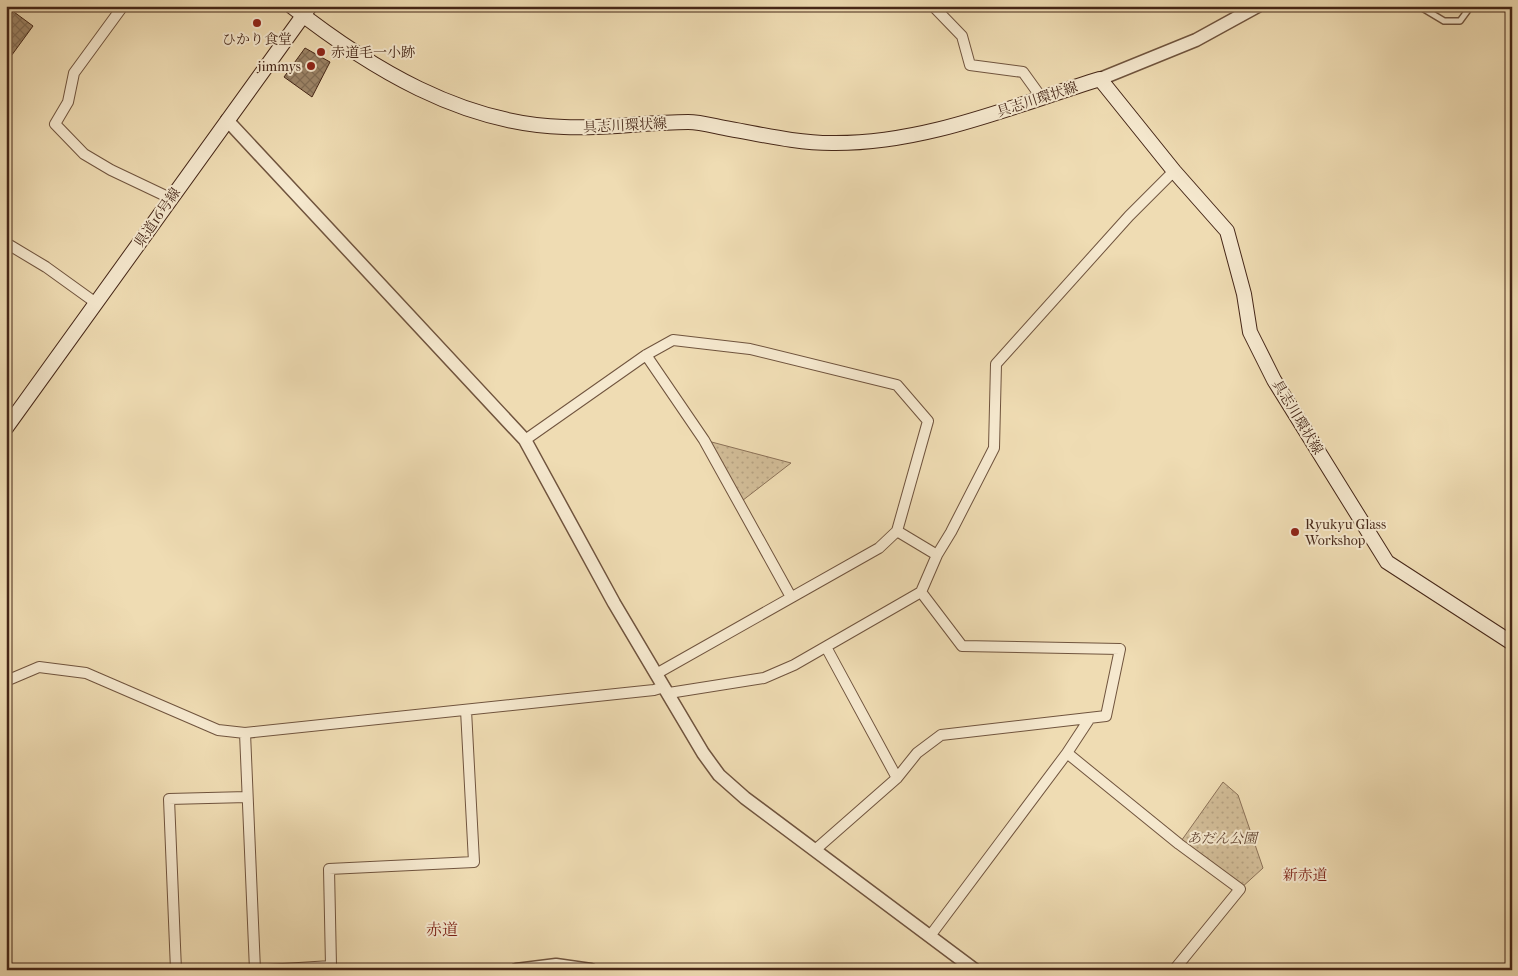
<svg xmlns="http://www.w3.org/2000/svg" width="1518" height="976" font-family="'IM FELL French Canon','Noto Serif JP',serif">
<style>
.grass{fill:url(#grass-dots);stroke:#8c7258}
.building{fill:url(#building-cross-hatch);stroke:#452617}
.lines{fill:none;stroke-linecap:round;stroke-linejoin:round}
.service-casing{stroke:#70543e;stroke-width:8}
.minor-casing{stroke:#70543e;stroke-width:12}
.tertiary-casing{stroke:#70543e;stroke-width:15}
.secondary-casing{stroke:#452617;stroke-width:16}
.service{stroke:#f5e8ce;stroke-width:5}
.minor{stroke:#f5e8ce;stroke-width:10}
.tertiary{stroke:#f5e8ce;stroke-width:12}
.secondary{stroke:#f5e8ce;stroke-width:14}
.poi-dot{fill:#8f2418;stroke:#f5e8ce;stroke-width:2}
.labels{text-anchor:middle;stroke-width:4;stroke-linejoin:round;paint-order:stroke}
.poi-label{font-size:14px;fill:#452617;stroke:#f5e8ce;text-anchor:start}
.street-label{font-size:14px;fill:#452617;stroke:#f5e8ce}
.park-label{font-size:14px;font-style:italic;fill:#614431;stroke:#f5e8ce}
.neighbourhood-label{font-size:15px;fill:#7a1f14;stroke:#f5e8ce}
.quarter-label{font-size:16px;fill:#7a1f14;stroke:#f5e8ce}
</style>
<defs>
<pattern id="grass-dots" width="8" height="8" patternUnits="userSpaceOnUse" patternTransform="scale(1.25)"><rect width="8" height="8" fill="#d2bd98"/><path d="M2 2h.1M6 6h.1" fill="none" stroke="#b6a282" stroke-width="1.8" stroke-linecap="round"/></pattern>
<pattern id="building-cross-hatch" width="8" height="8" patternUnits="userSpaceOnUse" patternTransform="scale(1.25)"><rect width="8" height="8" fill="#9d8568"/><path d="M0 0l8 8M0 8l8-8" fill="none" stroke="#826d55"/></pattern>
</defs>
<rect width="100%" height="100%" fill="#efdcb3"/>
<filter id="stains"><feTurbulence type="fractalNoise" baseFrequency=".004" numOctaves="4"/><feColorMatrix values="0 0 0 0 .2 0 0 0 0 .09 0 0 0 0 .02 0 0 0 .5 -.17"/></filter>
<radialGradient id="worn" r=".72"><stop offset=".6" stop-color="#630" stop-opacity="0"/><stop offset="1" stop-color="#630" stop-opacity=".3"/></radialGradient>
<path class="grass" d="M 704,440 L 791,463 L 738,504 Z
M 1223,782 L 1238,795 L 1263,868 L 1240,889 L 1179,844 Z"/>
<path class="building" d="M 6,6 L 16,9 L 14,12 L 33,26 L 6,63 Z
M 305,48 L 330,62 L 312,97 L 284,77 Z"/>
<g class="lines">
<defs>
<path id="service" d="M 1419,6 L 1444,21 L 1460,21 L 1471,6"/>
<path id="minor" d="M 123,6 L 74,73 L 68,102 L 55,124 L 84,154 L 111,170 L 170,198
M 933,6 L 962,36 L 970,65 L 1023,72 L 1041,97
M 6,243 L 46,267 L 96,303
M 646,355 L 704,440 L 791,597
M 525,440 L 646,355 L 673,340 L 750,349 L 897,385 L 928,421 L 897,531 L 879,548 L 656,674
M 897,531 L 937,555
M 826,647 L 897,778
M 6,681 L 39,667 L 86,673 L 218,730 L 245,733 L 654,690 L 664,687
M 669,693 L 764,678 L 794,665 L 921,592 L 937,555 L 951,532 L 994,448 L 996,364 L 1129,216 L 1174,171
M 245,733 L 255,970
M 1067,753 L 1179,844 L 1240,889 L 1174,970
M 815,850 L 897,778 L 917,753 L 941,735 L 1106,716 L 1120,649 L 962,646 L 921,592
M 930,936 L 1067,753 L 1090,718
M 176,970 L 169,799 L 247,797
M 267,970 L 331,966 L 329,869 L 474,862 L 466,710"/>
<path id="tertiary" d="M 1100,79 L 1196,40 L 1258,6
M 227,120 L 525,440 L 614,603 L 703,753 L 719,775 L 745,798 L 975,970
M 516,970 L 556,965 L 591,970"/>
<path id="secondary" d="M 291,6 C 370,68 462,124 564,127 C 605,129 647,122 688,122 C 702,122 717,127 730,129 C 764,135 797,143 832,143 C 925,144 1012,106 1100,79 L 1174,171 L 1227,231 L 1244,294 L 1250,332 L 1274,380 L 1387,562 L 1512,643
M 6,428 L 310,6"/>
</defs>
<use href="#service" class="service-casing"/>
<use href="#minor" class="minor-casing"/>
<use href="#tertiary" class="tertiary-casing"/>
<use href="#secondary" class="secondary-casing"/>
<use href="#service" class="service"/>
<use href="#minor" class="minor"/>
<use href="#tertiary" class="tertiary"/>
<use href="#secondary" class="secondary"/>
</g>
<g class="poi-dot">
<circle cx="257" cy="23" r="5"/>
<circle cx="321" cy="52" r="5"/>
<circle cx="311" cy="66" r="5"/>
<circle cx="1295" cy="532" r="5"/>
</g>
<g class="labels">
<g class="poi-label">
<text x="257" y="44" text-anchor="middle">ひかり食堂</text>
<text x="331" y="57">赤道毛一小跡</text>
<text x="301" y="71" text-anchor="end">jimmys</text>
<text x="1305" y="529">Ryukyu Glass<tspan x="1305" dy="16">Workshop</tspan></text>
</g>
<g class="street-label">
<text transform="translate(1037 99) rotate(-18)" y="5">具志川環状線</text>
<text transform="translate(625 125) rotate(-3)" y="5">具志川環状線</text>
<text transform="translate(157 217) rotate(-55)" y="5">県道16号線</text>
<text transform="translate(1298 417) rotate(59)" y="5">具志川環状線</text>
</g>
<g class="park-label">
<text x="1222" y="843">あだん公園</text>
</g>
<g class="neighbourhood-label">
<text x="1305" y="880">新赤道</text>
</g>
<g class="quarter-label">
<text x="442" y="935">赤道</text>
</g>
</g>
<rect width="1518" height="976" fill="none" stroke="#efdcb3" stroke-width="25"/>
<rect x="8" y="8" width="1503" height="961" fill="none" stroke="#452617" stroke-width="2.5"/>
<rect x="12" y="12" width="1493" height="951" fill="none" stroke="#452617"/>
<rect width="100%" height="100%" filter="url(#stains)"/>
<rect width="100%" height="100%" fill="url(#worn)"/>
</svg>
